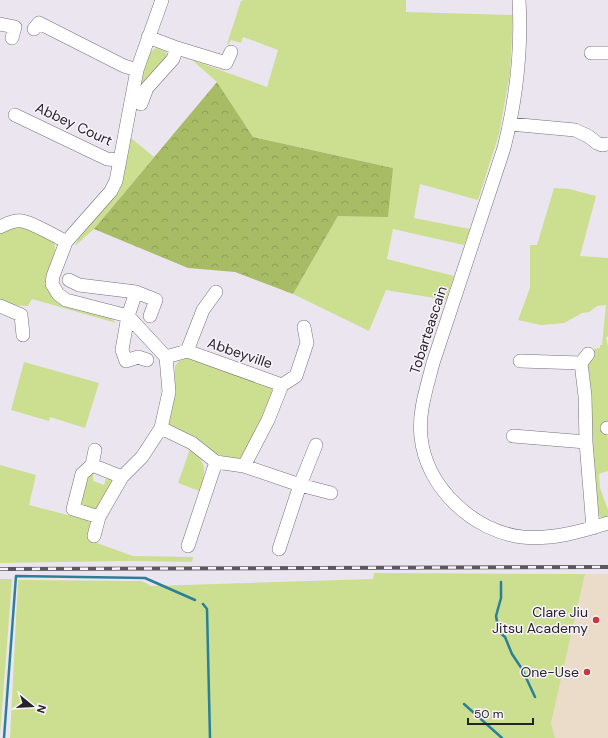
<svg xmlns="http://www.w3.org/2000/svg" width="608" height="738" font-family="'DM Sans',sans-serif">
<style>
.commercial{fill:#ebdbc9}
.grass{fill:#ccdf90}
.forest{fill:url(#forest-crowns)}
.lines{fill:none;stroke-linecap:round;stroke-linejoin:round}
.stream{stroke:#2a8098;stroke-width:2.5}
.minor-casing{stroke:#77717a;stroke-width:14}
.minor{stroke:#fff;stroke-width:13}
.rail-casing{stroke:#5c585e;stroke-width:4}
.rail{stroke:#f9f3fc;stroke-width:2.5;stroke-dasharray:8;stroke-linecap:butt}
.poi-dot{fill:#c7383a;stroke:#f9f3fc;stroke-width:1.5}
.labels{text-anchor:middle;stroke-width:3;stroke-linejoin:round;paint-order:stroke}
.street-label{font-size:14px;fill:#262327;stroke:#f9f3fc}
.poi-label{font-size:14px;fill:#262327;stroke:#f9f3fc;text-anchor:end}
</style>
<defs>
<pattern id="forest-crowns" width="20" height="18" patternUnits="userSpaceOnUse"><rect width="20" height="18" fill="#a8bb65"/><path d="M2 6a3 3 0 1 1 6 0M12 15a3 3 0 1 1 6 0" fill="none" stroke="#90a058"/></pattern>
</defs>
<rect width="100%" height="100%" fill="#ebe5ef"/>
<path class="commercial" d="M 585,574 L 608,574 L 608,738 L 555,738 L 551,723 Z"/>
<path class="grass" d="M 244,0 L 406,0 L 406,12 L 513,15 L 510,73 L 499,134 L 478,200 L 420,184 L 414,218 L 470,229 L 464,245 L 393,229 L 387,259 L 454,276 L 446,300 L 386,290 L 369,331 L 293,294 L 338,216 L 393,168 L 253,137 L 217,82 L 192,60 L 267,87 L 278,50 L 243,37 L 241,43 L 231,40 L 228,45 L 227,44 L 241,1 Z
M 157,48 L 166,52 L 167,57 L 146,83 L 142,82 C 144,72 145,51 157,48 Z
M 131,138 L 154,157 L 94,229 L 75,246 L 79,237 L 118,193 L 122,185 Z
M 554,188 L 569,189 L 596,196 L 580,256 L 608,258 L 608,336 L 606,338 L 608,347 L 608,421 L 601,427 L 602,433 L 607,435 L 608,439 L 608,471 L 599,474 L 600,488 L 608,510 L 608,517 C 604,519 601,517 597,515 L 590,401 L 590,376 L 587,364 L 591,358 L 594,357 L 594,349 L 600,348 L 600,345 L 602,345 L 606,305 L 597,306 L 589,312 L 582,313 L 564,323 L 541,325 L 518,320 L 530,288 L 530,245 L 537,245 Z
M 12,227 L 25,227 L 53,240 C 60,256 46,267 47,284 L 111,318 L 116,323 L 32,299 L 28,306 L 9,305 L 0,300 L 0,234 L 5,229 Z
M 191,357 L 272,387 L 274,393 L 272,401 L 241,458 C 219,464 185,436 167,424 L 174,389 L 175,366 L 179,361 Z
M 24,362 L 99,383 L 85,428 L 50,417 L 49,421 L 11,410 Z
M 190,449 C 210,464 203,471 202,492 L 178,483 Z
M 0,465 L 36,475 L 29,505 L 87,520 L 92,524 L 91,541 L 133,556 L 193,557 L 192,562 L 132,561 L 0,563 Z
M 91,473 L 93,474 L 93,481 L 104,485 L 106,479 L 110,478 L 112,480 L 113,485 L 98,509 L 87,510 L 80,504 L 83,482 Z
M 374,573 L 585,574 L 551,723 L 555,738 L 10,738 L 18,580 L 142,581 L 151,586 L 373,579 Z
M 0,579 L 12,579 L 0,735 Z"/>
<path class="forest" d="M 217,82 L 253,137 L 393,168 L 388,217 L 338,216 L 293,294 L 235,272 L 188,268 L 94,229 Z"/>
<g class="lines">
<path class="stream" d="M 501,582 L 501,598 L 496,616 L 499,632 L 505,637 L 512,654 L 522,669 L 535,697
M 203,604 L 207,609 L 210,738
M 464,704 L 502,738
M 4,738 L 16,576 L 145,578 L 195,600"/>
<defs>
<path id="minor" d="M 519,0 C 522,50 516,100 504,148 L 433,363 C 427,387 418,412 421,437 C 426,487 473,531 522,537 C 551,540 581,532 608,523
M 0,24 L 15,27 L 12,38
M 34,29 L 39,23 L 124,66 L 137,70
M 148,37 L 177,48 L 226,63 L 231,52
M 591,53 L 608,53
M 141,104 L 147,88 L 173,59 L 177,48
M 15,115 L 107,159 L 120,160
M 510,124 L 575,130 L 588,136 L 597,143 L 602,145 L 608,144
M 0,227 C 6,224 15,220 22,221 C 30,222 58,237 66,242
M 69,280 L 79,285 L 136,292 L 156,300 L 150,316
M 136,292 L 128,316 L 122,350 L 126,361 L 138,357 L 147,360
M 216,292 L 203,310 L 187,351 L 282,385 L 268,420 L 244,466
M 0,306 L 21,315 L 23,335
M 128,316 L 66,300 L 58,294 L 52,284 L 53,276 L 66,242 L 111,191 L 116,181 L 137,70 L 162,0
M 128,316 L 166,357 L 187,351
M 588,354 L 581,363 L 585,396 L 586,442 L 593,528
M 520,361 L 581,363
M 282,385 L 296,376 L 307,343 L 304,327
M 161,428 L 169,392 L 166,357
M 607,428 L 608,428
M 513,436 L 586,442
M 95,450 L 92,465 L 122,477
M 92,465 L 82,474 L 73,509 L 99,517
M 94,536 L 99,517 L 122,477 L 142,457 L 161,428 L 192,443 L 216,462 L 244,466 L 300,485 L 331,493
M 188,546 L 216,462
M 279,549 L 300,485 L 316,445"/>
</defs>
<use href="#minor" class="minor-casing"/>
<use href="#minor" class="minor"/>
<defs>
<path id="rail" d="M 0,569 L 608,567"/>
</defs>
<use href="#rail" class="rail-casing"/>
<use href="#rail" class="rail"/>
</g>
<g class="poi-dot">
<circle cx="596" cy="620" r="4"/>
<circle cx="587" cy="672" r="4"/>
</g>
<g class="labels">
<g class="street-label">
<text transform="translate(74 124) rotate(25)" y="5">Abbey Court</text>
<text transform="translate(428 330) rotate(-72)" y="5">Tobarteascain</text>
<text transform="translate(240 353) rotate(19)" y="5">Abbeyville</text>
</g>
<g class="poi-label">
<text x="588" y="617">Clare Jiu<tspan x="588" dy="16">Jitsu Academy</tspan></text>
<text x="579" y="677">One-Use</text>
</g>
</g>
<g transform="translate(32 706) rotate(108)" stroke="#f9f3fc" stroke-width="3" paint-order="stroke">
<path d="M0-3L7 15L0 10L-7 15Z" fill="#262327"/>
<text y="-6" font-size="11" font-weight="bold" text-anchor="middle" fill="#262327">N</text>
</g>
<path d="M468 718v6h65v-6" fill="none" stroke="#262327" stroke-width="2"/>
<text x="474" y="718" font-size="12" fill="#262327" stroke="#f9f3fc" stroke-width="3" paint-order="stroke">50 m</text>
</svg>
